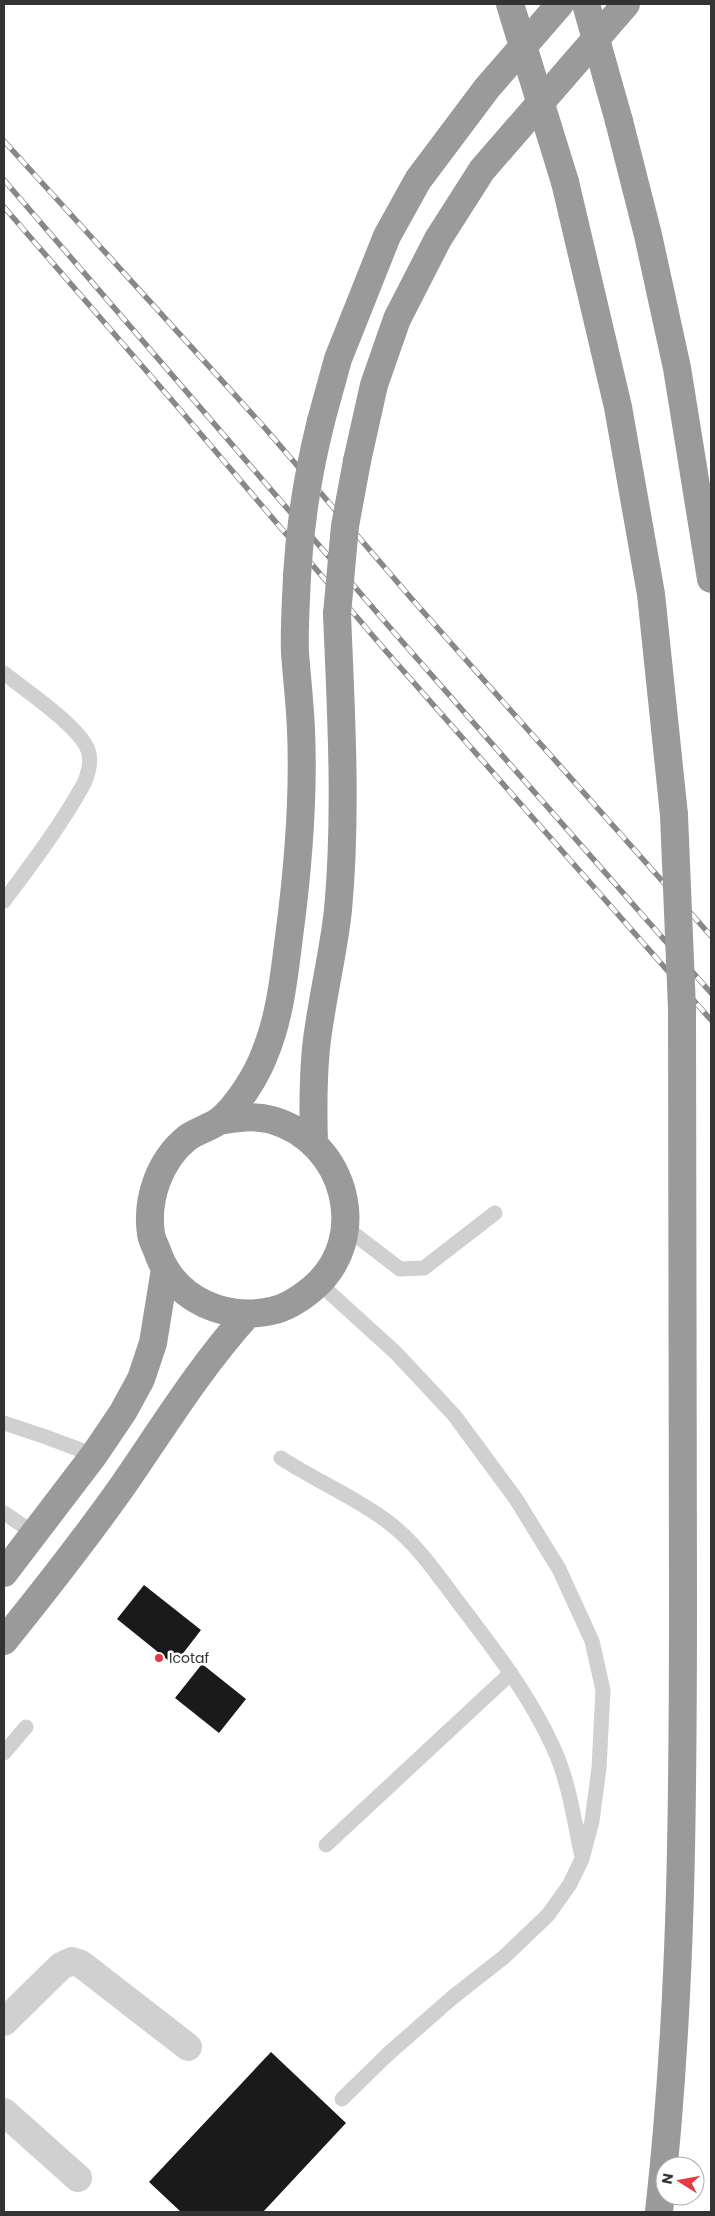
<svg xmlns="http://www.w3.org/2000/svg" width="715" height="2216" font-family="Poppins,sans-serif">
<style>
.building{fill:#1a1a1a}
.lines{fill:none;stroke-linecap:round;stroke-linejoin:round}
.lane{stroke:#d0d0d0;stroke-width:15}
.street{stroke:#d0d0d0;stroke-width:28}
.highway{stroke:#9a9a9a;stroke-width:28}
.rail-casing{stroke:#888;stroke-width:5.5}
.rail{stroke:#fff;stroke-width:4;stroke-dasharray:11;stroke-linecap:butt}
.highway-bridge{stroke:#9a9a9a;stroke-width:28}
.poi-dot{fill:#e63946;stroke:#fff;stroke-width:2}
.labels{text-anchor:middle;stroke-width:5;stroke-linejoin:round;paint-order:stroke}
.poi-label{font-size:14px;fill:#333;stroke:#fff;text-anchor:start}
</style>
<rect width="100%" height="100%" fill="#fff"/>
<path class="building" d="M 144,1585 L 201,1630 L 174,1665 L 117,1619 Z
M 202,1664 L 246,1699 L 219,1733 L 175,1698 Z
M 271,2052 L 346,2123 L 263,2212 L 181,2212 L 149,2182 Z"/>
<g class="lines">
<path class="lane" d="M 4,673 C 25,690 79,726 88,750 C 92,761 88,777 82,787 C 61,825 30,866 4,901
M 345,1227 L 400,1269 L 424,1268 L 495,1213
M 319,1283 L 396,1353 L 454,1415 L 516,1499 L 559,1569 L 592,1641 L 603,1690 L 599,1768 L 592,1821 L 582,1859 L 570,1884 L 548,1915 L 504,1957 L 453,1997 L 388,2054 L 342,2099
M 4,1423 L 46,1437 L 94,1455
M 281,1458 C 316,1481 355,1497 388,1522 C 416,1543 437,1574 458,1602 C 493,1648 529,1694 553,1747 C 569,1781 574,1820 582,1857
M 4,1513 L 34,1533
M 4,1753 L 26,1727
M 326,1845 L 511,1673"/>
<path class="street" d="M 4,2022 L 61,1966 L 72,1961 L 81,1964 L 188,2047
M 4,2112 L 78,2178"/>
<path class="highway" d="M 619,121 L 648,235 L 677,368 L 711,579
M 565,182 L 618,407 L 651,594 L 674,815
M 321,421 L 338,359 L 387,236 L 418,180 L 487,88 L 560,4
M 357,461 L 374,385 L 397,319 L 438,239 L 482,170 L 626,4
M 219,1121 C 236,1118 254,1115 272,1120 C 345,1141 373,1238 312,1289 C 300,1299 287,1308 271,1311 C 225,1321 177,1300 159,1256 C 157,1249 152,1241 151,1234 C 146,1199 159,1161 187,1138 C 196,1131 209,1128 219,1121 C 237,1107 257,1075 265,1053 C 280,1017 284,976 289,937 C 298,869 304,799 301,730 C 300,705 297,679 295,653 C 294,628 296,602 297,576
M 314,1143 C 313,1111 313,1080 316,1048 C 321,1002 333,956 338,910 C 347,812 341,712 337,614
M 4,1573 L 94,1455 L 123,1412 L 141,1379 L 153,1343 L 165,1269
M 4,1641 C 45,1590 86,1538 124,1484 C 164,1426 200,1367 247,1315
M 659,2212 C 682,2006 683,1803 683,1596 C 683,1400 683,1204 682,1009"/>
<defs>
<path id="rail" d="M 4,141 L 264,427 L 411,598 L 711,936
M 4,180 L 392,630 L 711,993
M 4,207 L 176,405 L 385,650 L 711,1020"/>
</defs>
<use href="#rail" class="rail-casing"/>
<use href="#rail" class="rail"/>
<path class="highway-bridge" d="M 510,4 L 565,182
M 586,4 L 619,121
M 297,576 C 300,522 308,473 321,421
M 337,614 L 345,526 L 357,461
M 674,815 L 682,1009"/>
</g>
<circle class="poi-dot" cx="159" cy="1658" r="5"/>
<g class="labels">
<g class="poi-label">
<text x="169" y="1663">Icotaf</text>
</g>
</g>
<rect width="715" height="2216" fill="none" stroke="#333333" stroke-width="10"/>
<g transform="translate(680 2181) rotate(281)"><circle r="24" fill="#ffffff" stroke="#adadad"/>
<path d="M0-4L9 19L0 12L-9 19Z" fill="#e63946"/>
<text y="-8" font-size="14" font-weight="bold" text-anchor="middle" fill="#333333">N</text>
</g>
</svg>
